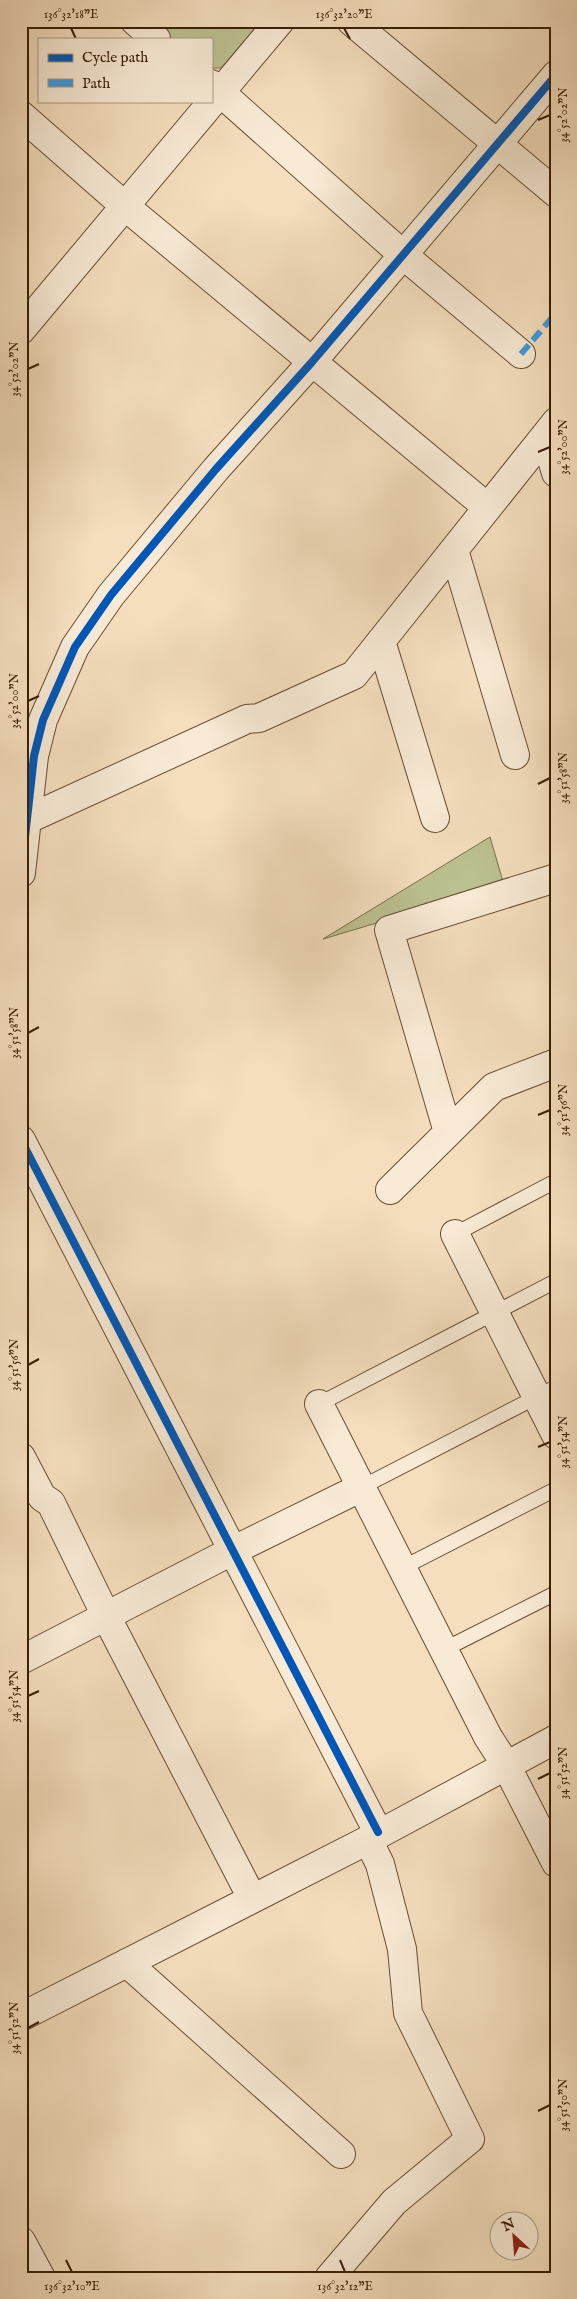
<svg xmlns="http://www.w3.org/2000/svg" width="577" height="2299" font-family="'IM FELL English',serif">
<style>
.green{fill:#bcc191;stroke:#7b6f4a}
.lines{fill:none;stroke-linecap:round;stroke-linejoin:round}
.service-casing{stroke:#684d32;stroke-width:16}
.minor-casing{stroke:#684d32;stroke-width:30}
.tertiary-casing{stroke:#684d32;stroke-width:30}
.service{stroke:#f8ead5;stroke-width:14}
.minor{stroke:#f8ead5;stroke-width:28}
.tertiary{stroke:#f8ead5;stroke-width:28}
.quiet{stroke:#3e9bdd;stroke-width:6;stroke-dasharray:12 6;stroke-linecap:butt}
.cycleway-casing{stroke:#f8ead5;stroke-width:11}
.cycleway{stroke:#0057b8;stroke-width:8}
.ticks{fill:none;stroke:#3a1d04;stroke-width:2}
.neatline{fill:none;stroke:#3a1d04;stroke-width:2}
.ticks-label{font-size:12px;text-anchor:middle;fill:#3a1d04}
</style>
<rect width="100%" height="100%" fill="#f4debe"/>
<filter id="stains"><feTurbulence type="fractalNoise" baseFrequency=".004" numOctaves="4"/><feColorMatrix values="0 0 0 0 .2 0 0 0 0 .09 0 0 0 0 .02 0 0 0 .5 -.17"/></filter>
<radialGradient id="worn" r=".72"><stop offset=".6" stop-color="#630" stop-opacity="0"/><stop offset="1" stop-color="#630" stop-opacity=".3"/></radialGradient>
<path class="green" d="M 147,21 L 261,21 L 221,68 L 211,68 L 211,39 L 169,39 Z
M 490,837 L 504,885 L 323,939 Z"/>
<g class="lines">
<defs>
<path id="service" d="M 455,1234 L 556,1181
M 319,1404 L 556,1281
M 360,1488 L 556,1387
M 402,1568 L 556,1489
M 443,1650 L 556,1593"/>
<path id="minor" d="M 135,21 L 156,39
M 351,21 L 556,193
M 211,84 L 402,254 L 521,354
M 21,115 L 126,207 L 487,507
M 21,330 L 280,21
M 545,436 L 556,473
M 454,550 L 515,755
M 381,641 L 435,818
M 26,820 L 247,719 L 259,718 L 354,675 L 556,422
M 21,873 L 34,756 L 43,720 L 75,647 L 111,595 L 216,469 L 312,362 L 556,75
M 448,1132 L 389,930 L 556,878
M 21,1140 L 378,1832
M 390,1190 L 494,1087 L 556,1063
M 455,1234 L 556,1435
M 319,1404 L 488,1737 L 506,1765 L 556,1863
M 21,1457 L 42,1497 L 51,1503 L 106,1616 L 252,1898
M 21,1660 L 232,1551 L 360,1488
M 127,1963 L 341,2154
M 21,2241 L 41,2278
M 329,2278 L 394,2202 L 470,2139 L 408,2013 L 402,1949 L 380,1864 L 368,1840"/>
<path id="tertiary" d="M 21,2017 L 368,1840 L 556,1739"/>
</defs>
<use href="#service" class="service-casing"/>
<use href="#minor" class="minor-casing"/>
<use href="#tertiary" class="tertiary-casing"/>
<use href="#service" class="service"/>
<use href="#minor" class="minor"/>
<use href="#tertiary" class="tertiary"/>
<path class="quiet" d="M 521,354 L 556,313"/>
<defs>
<path id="cycleway" d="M 21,873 L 34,756 L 43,720 L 75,647 L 111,595 L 216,469 L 312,362 L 556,75
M 21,1140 L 378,1832"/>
</defs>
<use href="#cycleway" class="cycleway-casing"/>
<use href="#cycleway" class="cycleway"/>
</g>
<path class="ticks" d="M 71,28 L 76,39M 344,28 L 350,39M 538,120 L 550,115M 28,369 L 39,364M 538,452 L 550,447M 28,701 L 39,696M 538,784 L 550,778M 28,1033 L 39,1027M 538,1115 L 550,1110M 28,1365 L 39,1359M 538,1447 L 550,1442M 28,1696 L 39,1691M 538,1779 L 550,1773M 28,2028 L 39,2022M 538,2111 L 550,2105M 66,2260 L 72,2272M 340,2260 L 345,2272"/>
<rect width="577" height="2299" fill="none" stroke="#f4debe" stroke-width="55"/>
<rect x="38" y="38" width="175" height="65" fill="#f8ead5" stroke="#ac9881"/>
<rect x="48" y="54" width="25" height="8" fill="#0057b8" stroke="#ac9881"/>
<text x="82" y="62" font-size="15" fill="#3a1d04">Cycle path</text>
<rect x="48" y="79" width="25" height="8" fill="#3e9bdd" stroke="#ac9881"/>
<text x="82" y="88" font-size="15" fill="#3a1d04">Path</text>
<g transform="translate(514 2236) rotate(334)"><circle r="24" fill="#f8ead5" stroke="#ac9881"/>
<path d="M0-4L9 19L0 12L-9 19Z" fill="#8f2418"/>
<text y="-8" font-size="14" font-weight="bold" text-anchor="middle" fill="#3a1d04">N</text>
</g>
<rect x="28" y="28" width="522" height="2244" class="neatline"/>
<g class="ticks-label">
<text x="71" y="18">136°32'18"E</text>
<text x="344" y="18">136°32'20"E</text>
<text transform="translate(563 115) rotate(-90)" y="4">34°52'02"N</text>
<text transform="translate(14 369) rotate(-90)" y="4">34°52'02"N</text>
<text transform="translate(563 447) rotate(-90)" y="4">34°52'00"N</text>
<text transform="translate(14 701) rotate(-90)" y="4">34°52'00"N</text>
<text transform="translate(563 778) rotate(-90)" y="4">34°51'58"N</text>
<text transform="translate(14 1033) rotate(-90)" y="4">34°51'58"N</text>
<text transform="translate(563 1110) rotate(-90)" y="4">34°51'56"N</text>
<text transform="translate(14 1365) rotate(-90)" y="4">34°51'56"N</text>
<text transform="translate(563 1442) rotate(-90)" y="4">34°51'54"N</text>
<text transform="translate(14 1696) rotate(-90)" y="4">34°51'54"N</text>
<text transform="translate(563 1773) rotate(-90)" y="4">34°51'52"N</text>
<text transform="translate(14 2028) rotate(-90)" y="4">34°51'52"N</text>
<text transform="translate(563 2105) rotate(-90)" y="4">34°51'50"N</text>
<text x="72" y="2290">136°32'10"E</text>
<text x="345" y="2290">136°32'12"E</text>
</g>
<rect width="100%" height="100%" filter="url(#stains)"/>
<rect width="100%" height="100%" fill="url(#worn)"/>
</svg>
